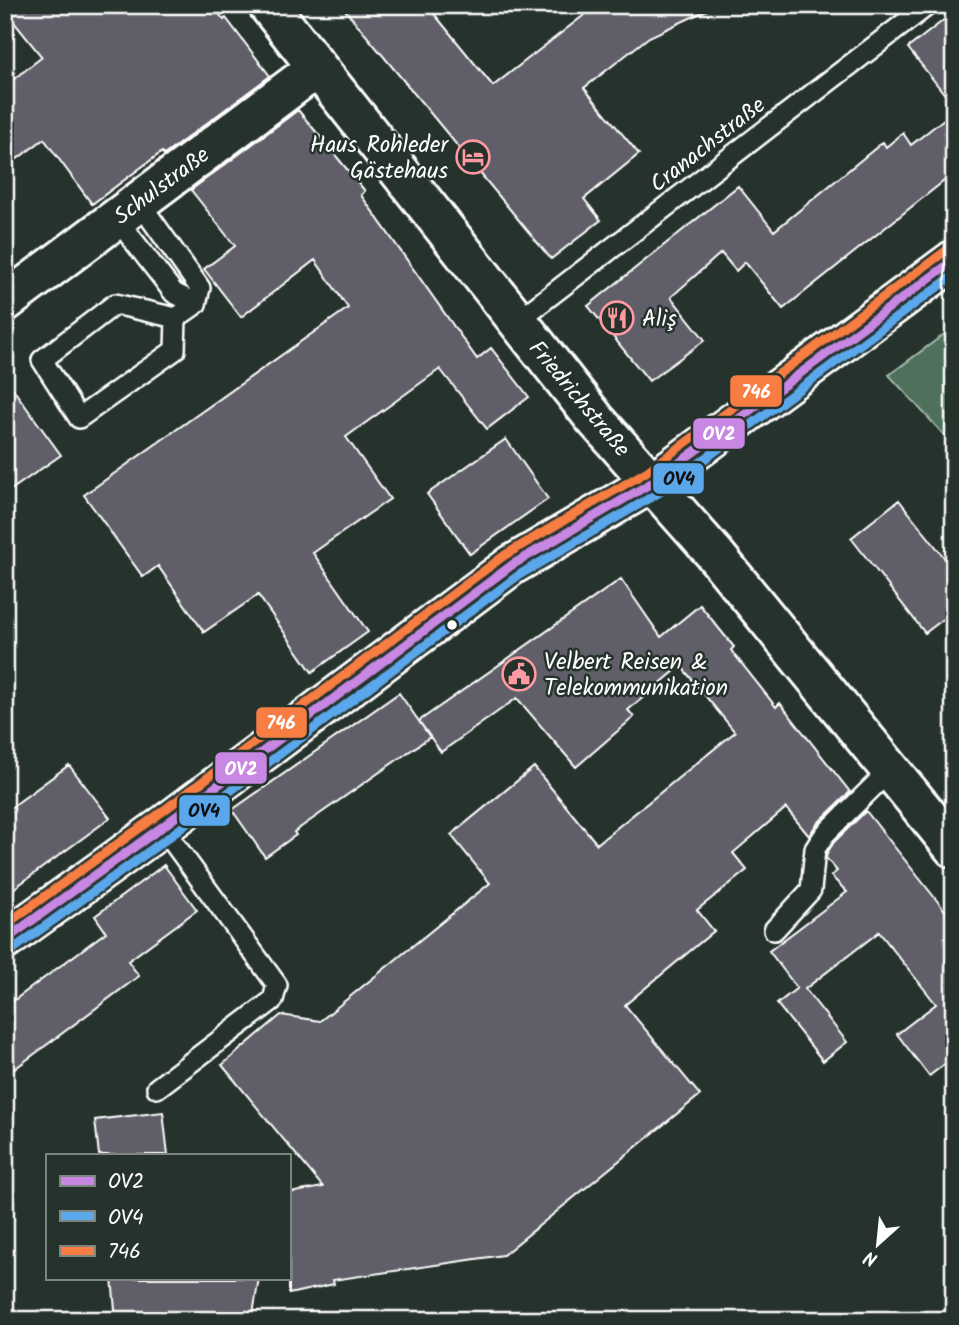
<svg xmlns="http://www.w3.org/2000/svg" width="959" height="1325" font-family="Kalam,sans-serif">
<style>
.green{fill:#50715c;stroke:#a8b8ae;stroke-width:2}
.building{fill:#605e69;stroke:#fff;stroke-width:2}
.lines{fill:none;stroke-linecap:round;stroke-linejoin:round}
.lane-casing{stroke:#fff;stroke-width:24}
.street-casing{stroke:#fff;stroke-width:44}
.secondary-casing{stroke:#fff;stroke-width:44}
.lane{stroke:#26332d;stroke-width:19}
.street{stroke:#26332d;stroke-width:38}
.secondary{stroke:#26332d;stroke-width:38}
.bus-1-casing{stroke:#26332d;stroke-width:14}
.bus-2-casing{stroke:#26332d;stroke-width:14}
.bus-3-casing{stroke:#26332d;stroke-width:14}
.bus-1{stroke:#c787e3;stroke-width:9}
.bus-2{stroke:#5aa8eb;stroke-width:9}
.bus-3{stroke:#f77d43;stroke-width:9}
.bus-dot{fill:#fff;stroke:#26332d;stroke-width:2.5}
.labels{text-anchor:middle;stroke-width:5;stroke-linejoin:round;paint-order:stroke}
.poi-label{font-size:23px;fill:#fff;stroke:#26332d;text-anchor:start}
.street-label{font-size:23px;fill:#fff;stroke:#26332d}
.line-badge{stroke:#26332d;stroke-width:2.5}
.badge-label{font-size:19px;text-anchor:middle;font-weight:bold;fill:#fff}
.pale-badge-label{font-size:19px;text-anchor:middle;font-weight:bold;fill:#111}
</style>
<rect width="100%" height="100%" fill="#26332d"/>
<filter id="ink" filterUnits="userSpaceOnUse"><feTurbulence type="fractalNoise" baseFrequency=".0143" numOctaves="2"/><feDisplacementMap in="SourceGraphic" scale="14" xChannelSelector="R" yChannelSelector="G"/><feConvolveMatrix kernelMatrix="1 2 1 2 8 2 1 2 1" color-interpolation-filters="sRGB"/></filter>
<g filter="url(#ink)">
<path class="green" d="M 954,327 L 954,446 L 889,375 Z"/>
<path class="building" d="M 5,5 L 212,5 L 224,20 L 226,18 L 270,76 L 164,155 L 162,152 L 92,204 L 44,139 L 5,168 L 5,86 L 42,57 L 5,11 Z
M 341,5 L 427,5 L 493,86 L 597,5 L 718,5 L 649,37 L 584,88 L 639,154 L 584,199 L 601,220 L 551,259 Z
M 954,12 L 954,106 L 908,48 Z
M 298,110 L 365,191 L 361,195 L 477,359 L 491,348 L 529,397 L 487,429 L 440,369 L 346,437 L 390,499 L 313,553 L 368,632 L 312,672 L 258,595 L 204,632 L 158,566 L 143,577 L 84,495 L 348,308 L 315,260 L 241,317 L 204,269 L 235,246 L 191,190 Z
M 954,111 L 954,173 L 783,309 L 745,262 L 736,271 L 721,253 L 671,297 L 705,340 L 649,381 L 588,306 L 738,186 L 774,231 L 883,142 L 886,147 L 903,133 L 911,145 Z
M 5,378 L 61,455 L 5,494 Z
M 506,439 L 548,499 L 470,554 L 427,494 Z
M 899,500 L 954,570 L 954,611 L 925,633 L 851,538 Z
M 621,579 L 661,637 L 700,605 L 734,647 L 731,650 L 776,707 L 780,703 L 850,792 L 816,825 L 809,836 L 786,808 L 733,853 L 747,870 L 697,910 L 714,931 L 625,1005 L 700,1095 L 503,1255 L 333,1280 L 334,1284 L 289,1294 L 289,1193 L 323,1187 L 222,1065 L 281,1015 L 320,1021 L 490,883 L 451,835 L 534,767 L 597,844 L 735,732 L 681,666 L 628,710 L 634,717 L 576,767 L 517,698 L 441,752 L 419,721 Z
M 399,693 L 430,737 L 294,832 L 296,835 L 265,857 L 232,810 Z
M 69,765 L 110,818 L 5,895 L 5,812 Z
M 866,811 L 954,922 L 954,1057 L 929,1076 L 897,1034 L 936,1004 L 879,932 L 805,989 L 847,1042 L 823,1061 L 777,1004 L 797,988 L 769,951 L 847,892 L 831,876 L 837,871 L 826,858 L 827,853 L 834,842 Z
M 164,865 L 197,910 L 128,961 L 139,976 L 5,1076 L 5,1007 L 106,932 L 95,916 Z
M 163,1112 L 168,1155 L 99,1155 L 95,1120 Z
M 112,1278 L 259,1278 L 252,1320 L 116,1320 Z"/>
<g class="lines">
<defs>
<path id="lane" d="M 139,202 L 200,288 L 196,304 L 176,318 L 175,350 L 79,418 L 42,360 L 115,304 L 176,318
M 116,218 L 174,293 L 196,304
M 516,322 L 928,5
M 774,930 L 811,890 L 815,849 L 825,834 L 890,770
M 157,1088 L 273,1000 L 277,985 L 162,827"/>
<path id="street" d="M 268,5 L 595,419 L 713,552 L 954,848
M 5,302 L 317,68"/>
<path id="secondary" d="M 5,940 L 162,827 L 512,565 L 653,482 L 954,260"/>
</defs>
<use href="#lane" class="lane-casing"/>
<use href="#street" class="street-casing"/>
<use href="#secondary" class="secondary-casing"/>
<use href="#lane" class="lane"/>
<use href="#street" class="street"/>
<use href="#secondary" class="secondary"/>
<defs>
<path id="bus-1" d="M 5,940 L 162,827 L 512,565 L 653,482 L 954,260"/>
<path id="bus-2" d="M 12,950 L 169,837 L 519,575 L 660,492 L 954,275"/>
<path id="bus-3" d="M 5,925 L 155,817 L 505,555 L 646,472 L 947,250"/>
</defs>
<use href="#bus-1" class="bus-1-casing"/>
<use href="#bus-2" class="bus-2-casing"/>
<use href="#bus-3" class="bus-3-casing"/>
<use href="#bus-1" class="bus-1"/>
<use href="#bus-2" class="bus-2"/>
<use href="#bus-3" class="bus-3"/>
</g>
</g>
<defs>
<symbol id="hotel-ring" viewBox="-11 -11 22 22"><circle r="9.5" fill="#26332d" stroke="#ff9aa2" stroke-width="1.5"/><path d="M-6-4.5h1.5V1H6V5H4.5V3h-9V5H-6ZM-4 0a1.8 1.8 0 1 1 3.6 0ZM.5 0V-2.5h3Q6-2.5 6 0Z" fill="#ff9aa2"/></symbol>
<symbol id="restaurant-ring" viewBox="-11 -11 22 22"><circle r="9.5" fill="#26332d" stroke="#ff9aa2" stroke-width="1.5"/><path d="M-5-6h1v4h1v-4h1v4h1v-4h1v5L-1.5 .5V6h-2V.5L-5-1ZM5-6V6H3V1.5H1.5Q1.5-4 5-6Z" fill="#ff9aa2"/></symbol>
<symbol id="civic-ring" viewBox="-11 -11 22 22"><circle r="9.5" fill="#26332d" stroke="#ff9aa2" stroke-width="1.5"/><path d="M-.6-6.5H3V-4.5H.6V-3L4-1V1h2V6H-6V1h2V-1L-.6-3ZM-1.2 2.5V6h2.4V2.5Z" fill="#ff9aa2"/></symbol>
</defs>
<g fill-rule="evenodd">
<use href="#hotel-ring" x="454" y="138" width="38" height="38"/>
<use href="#restaurant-ring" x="598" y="299" width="38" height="38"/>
<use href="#civic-ring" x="500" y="655" width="38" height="38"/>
</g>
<circle class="bus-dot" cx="452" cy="625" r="6"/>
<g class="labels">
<g class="poi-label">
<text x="448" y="152" text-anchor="end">Haus Rohleder<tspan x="448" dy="26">Gästehaus</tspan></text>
<text x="642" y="326">Aliş</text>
<text x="544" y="669">Velbert Reisen &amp;<tspan x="544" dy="26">Telekommunikation</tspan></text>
</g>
<g class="street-label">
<text transform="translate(707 144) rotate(-38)" y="8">Cranachstraße</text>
<text transform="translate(161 185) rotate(-37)" y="8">Schulstraße</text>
<text transform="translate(580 398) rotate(50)" y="8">Friedrichstraße</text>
</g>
</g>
<g class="line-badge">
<rect x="729" y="374" width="54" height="34" rx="7" fill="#f77d43"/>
<rect x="692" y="417" width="54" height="33" rx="7" fill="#c787e3"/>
<rect x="652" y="462" width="53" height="33" rx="7" fill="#5aa8eb"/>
<rect x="255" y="706" width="53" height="33" rx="7" fill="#f77d43"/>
<rect x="214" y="751" width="54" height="34" rx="7" fill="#c787e3"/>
<rect x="178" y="794" width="53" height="33" rx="7" fill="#5aa8eb"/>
</g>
<g class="badge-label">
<text x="756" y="398">746</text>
<text x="719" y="440">OV2</text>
<text x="281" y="729">746</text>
<text x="241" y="775">OV2</text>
</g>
<g class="pale-badge-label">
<text x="679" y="485">OV4</text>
<text x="204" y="817">OV4</text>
</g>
<rect width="959" height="1325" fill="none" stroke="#26332d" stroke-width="28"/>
<rect x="14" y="14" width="931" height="1297" fill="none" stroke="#fff" stroke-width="2.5" filter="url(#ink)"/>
<rect x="46" y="1154" width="245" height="126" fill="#26332d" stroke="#7d8581" stroke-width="2"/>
<rect x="60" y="1176" width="35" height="10" fill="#c787e3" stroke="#7d8581" stroke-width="2"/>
<text x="108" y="1188" font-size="21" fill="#ffffff">OV2</text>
<rect x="60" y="1211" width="35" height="10" fill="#5aa8eb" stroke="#7d8581" stroke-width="2"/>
<text x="108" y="1224" font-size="21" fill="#ffffff">OV4</text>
<rect x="60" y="1246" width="35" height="10" fill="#f77d43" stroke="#7d8581" stroke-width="2"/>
<text x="108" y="1258" font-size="21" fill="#ffffff">746</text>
<g transform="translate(878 1244) rotate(207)" stroke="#26332d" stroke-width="5" paint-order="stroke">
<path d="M0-5L12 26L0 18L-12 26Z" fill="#ffffff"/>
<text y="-10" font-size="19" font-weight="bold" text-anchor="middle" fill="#ffffff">N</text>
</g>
</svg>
